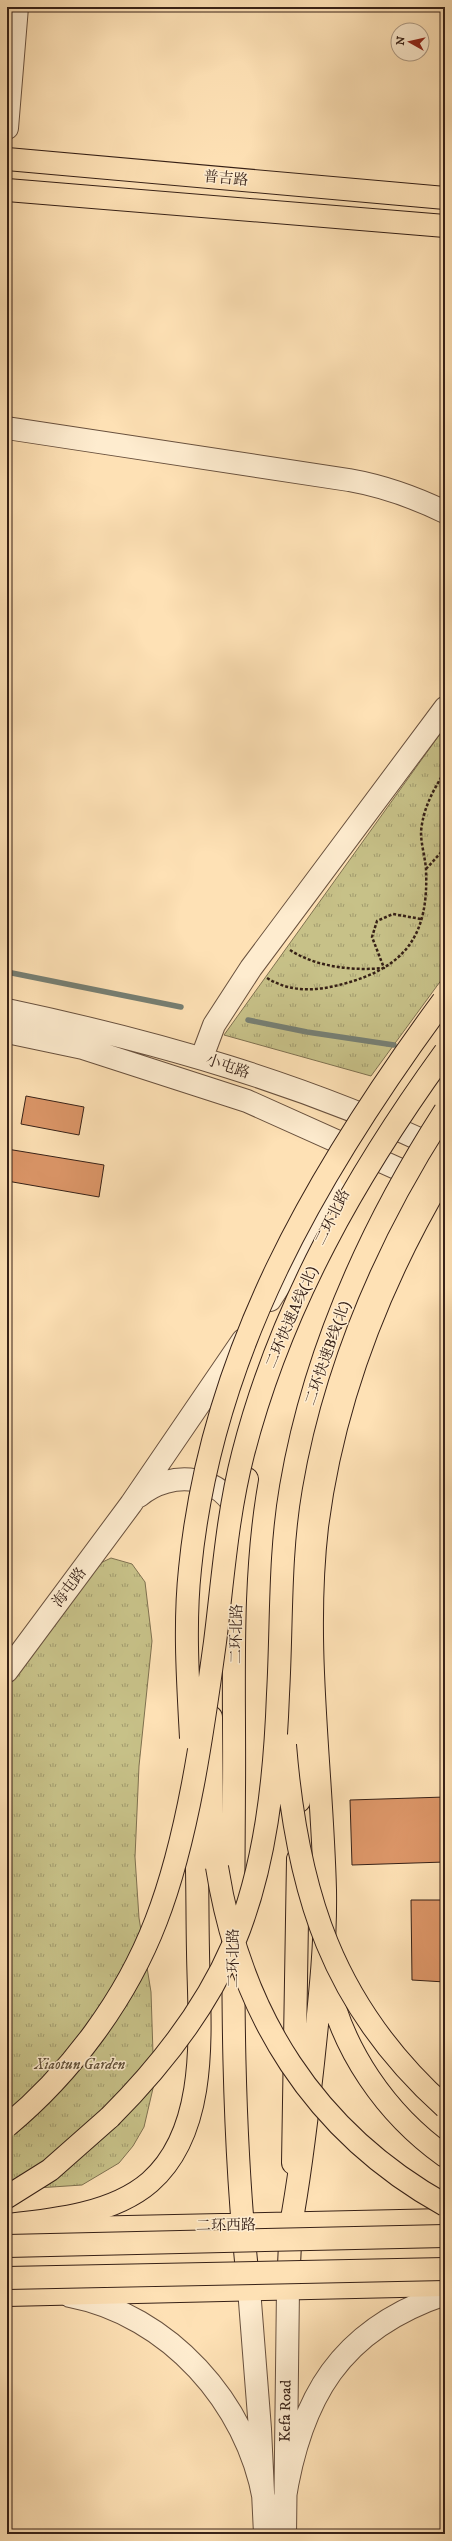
<svg xmlns="http://www.w3.org/2000/svg" width="452" height="2541" font-family="'IM FELL DW Pica','Noto Serif SC',serif">
<style>
.grass{fill:url(#grass-tufts);stroke:#7f7150}
.lines{fill:none;stroke-linecap:round;stroke-linejoin:round}
.stream{stroke:#767f73;stroke-width:5.5}
.building{fill:#dc9668;stroke:#372117}
.minor-casing{stroke:#69513e;stroke-width:24}
.major-casing{stroke:#372117;stroke-width:24}
.highway-casing{stroke:#372117;stroke-width:24}
.path{stroke:#372117;stroke-width:2.5;stroke-dasharray:3 2;stroke-linecap:butt}
.minor{stroke:#feeccf;stroke-width:22}
.major{stroke:#fee1b5;stroke-width:22}
.highway{stroke:#fee1b5;stroke-width:22}
.highway-bridge-casing{stroke:#372117;stroke-width:24;stroke-linecap:butt}
.highway-bridge{stroke:#fee1b5;stroke-width:22}
.labels{text-anchor:middle;stroke-width:3;stroke-linejoin:round;paint-order:stroke}
.street-label{font-size:15px;fill:#372117;stroke:#feeccf}
.park-label{font-size:15px;font-style:italic;fill:#625139;stroke:#feeccf}
</style>
<defs>
<pattern id="grass-tufts" width="24" height="20" patternUnits="userSpaceOnUse"><rect width="24" height="20" fill="#c7c188"/><path d="M3 7l-1-3M5 7V3M7 7l1-3M15 17l-1-3M17 17v-4M19 17l1-3" fill="none" stroke="#a29c6e"/></pattern>
</defs>
<rect width="100%" height="100%" fill="#fee1b5"/>
<filter id="stains"><feTurbulence type="fractalNoise" baseFrequency=".005" numOctaves="4"/><feColorMatrix values="0 0 0 0 .2 0 0 0 0 .09 0 0 0 0 .02 0 0 0 .5 -.17"/></filter>
<radialGradient id="worn" r=".72"><stop offset=".6" stop-color="#630" stop-opacity="0"/><stop offset="1" stop-color="#630" stop-opacity=".3"/></radialGradient>
<path class="grass" d="M 445,727 L 445,975 L 371,1076 L 224,1035 Z
M 111,1558 L 132,1564 L 145,1582 L 152,1641 L 139,1766 L 135,1857 L 139,1918 L 151,1992 L 154,2084 L 144,2127 L 133,2146 L 119,2163 L 82,2185 L 7,2190 L 7,1680 L 92,1567 Z"/>
<g class="lines">
<path class="stream" d="M 7,972 L 181,1007
M 248,1020 L 307,1032 L 394,1045"/>
</g>
<path class="building" d="M 26,1096 L 84,1107 L 79,1135 L 21,1124 Z
M 7,1149 L 104,1165 L 99,1197 L 7,1181 Z
M 445,1797 L 445,1862 L 352,1865 L 350,1800 Z
M 411,1900 L 445,1900 L 445,1982 L 412,1980 Z"/>
<g class="lines">
<defs>
<path id="minor" d="M 7,128 L 17,7
M 7,428 L 349,480 C 383,486 414,497 445,512
M 7,1010 C 158,1042 301,1083 441,1149
M 7,1032 L 83,1048 L 247,1101 L 423,1180
M 202,1057 L 214,1025 L 251,968 L 445,708
M 270,1300 L 357,1166
M 139,1496 C 171,1469 224,1474 239,1517
M 7,1671 L 131,1504 L 243,1340
M 249,2289 L 260,2429 L 265,2534
M 70,2296 C 169,2315 247,2403 264,2500
M 284,2503 C 300,2398 340,2329 445,2294
M 285,2534 L 288,2288"/>
<path id="major" d="M 7,159 L 445,198
M 7,190 L 445,226
M 351,1177 L 405,1084 L 445,1025
M 247,1479 C 229,1580 235,1686 234,1788 C 233,1955 230,2123 249,2289
M 299,1801 C 299,1711 296,1621 305,1532 C 319,1393 373,1260 445,1142
M 293,2163 L 298,1859
M 34,2229 L 445,2220
M 288,2288 L 291,2221
M 7,2295 L 445,2285"/>
<path id="highway" d="M 211,1717 L 212,1815 L 217,1867
M 327,1978 C 341,2049 386,2114 445,2156
M 7,2197 L 50,2170 L 110,2117
M 291,2224 C 301,2171 307,2116 313,2063 C 319,2005 326,1947 325,1890 C 322,1769 303,1647 317,1527 C 333,1401 380,1281 445,1172
M 7,2225 C 54,2220 113,2214 150,2182 C 211,2128 199,2025 198,1952 C 197,1906 198,1860 195,1813"/>
</defs>
<use href="#minor" class="minor-casing"/>
<use href="#major" class="major-casing"/>
<use href="#highway" class="highway-casing"/>
<path class="path" d="M 426,869 L 445,848
M 290,950 C 316,967 353,971 384,968 L 372,937 L 377,921 L 393,914 L 421,919
M 267,978 C 291,993 317,991 343,984 C 407,967 429,934 426,869 C 425,857 421,844 421,832 C 423,808 433,791 445,771"/>
<use href="#minor" class="minor"/>
<use href="#major" class="major"/>
<use href="#highway" class="highway"/>
<defs>
<path id="highway-bridge" d="M 191,1738 C 188,1682 184,1625 190,1569 C 211,1353 317,1172 443,1001
M 285,1745 C 297,1892 332,2006 445,2107
M 217,1867 C 240,2014 314,2132 445,2205
M 110,2117 C 160,2067 205,2010 233,1945 C 266,1867 275,1777 278,1694 C 282,1624 279,1556 291,1487 C 314,1352 371,1226 445,1111
M 7,2126 C 71,2073 126,1999 156,1921 C 188,1839 203,1730 215,1642 C 223,1579 227,1516 243,1454 C 281,1306 356,1175 445,1052
M 7,2246 L 445,2236
M 7,2278 L 445,2269"/>
</defs>
<use href="#highway-bridge" class="highway-bridge-casing"/>
<use href="#highway-bridge" class="highway-bridge"/>
</g>
<g class="labels">
<g class="street-label">
<text transform="translate(226 178) rotate(5)" y="5">普吉路</text>
<text transform="translate(228 1066) rotate(19)" y="5">小屯路</text>
<text transform="translate(332 1217) rotate(-64)" y="5">二环北路</text>
<text transform="translate(291 1317) rotate(-67)" y="5">二环快速A线(北)</text>
<text transform="translate(327 1353) rotate(-71)" y="5">二环快速B线(北)</text>
<text transform="translate(69 1587) rotate(-53)" y="5">海屯路</text>
<text transform="translate(236 1634) rotate(-89)" y="5">二环北路</text>
<text transform="translate(233 1958) rotate(-90)" y="5">二环北路</text>
<text transform="translate(226 2225) rotate(-1)" y="5">二环西路</text>
<text transform="translate(285 2411) rotate(-89)" y="5">Kefa Road</text>
</g>
<g class="park-label">
<text x="80" y="2069">Xiaotun Garden</text>
</g>
</g>
<rect width="452" height="2541" fill="none" stroke="#fee1b5" stroke-width="24"/>
<rect x="8" y="8" width="436" height="2525" fill="none" stroke="#372117" stroke-width="2"/>
<rect x="12" y="12" width="428" height="2517" fill="none" stroke="#372117"/>
<g transform="translate(410 42) rotate(278)"><circle r="19" fill="#feeccf" stroke="#ae9b85"/>
<path d="M0-3L7 15L0 10L-7 15Z" fill="#8f2418"/>
<text y="-6" font-size="11" font-weight="bold" text-anchor="middle" fill="#372117">N</text>
</g>
<rect width="100%" height="100%" filter="url(#stains)"/>
<rect width="100%" height="100%" fill="url(#worn)"/>
</svg>
